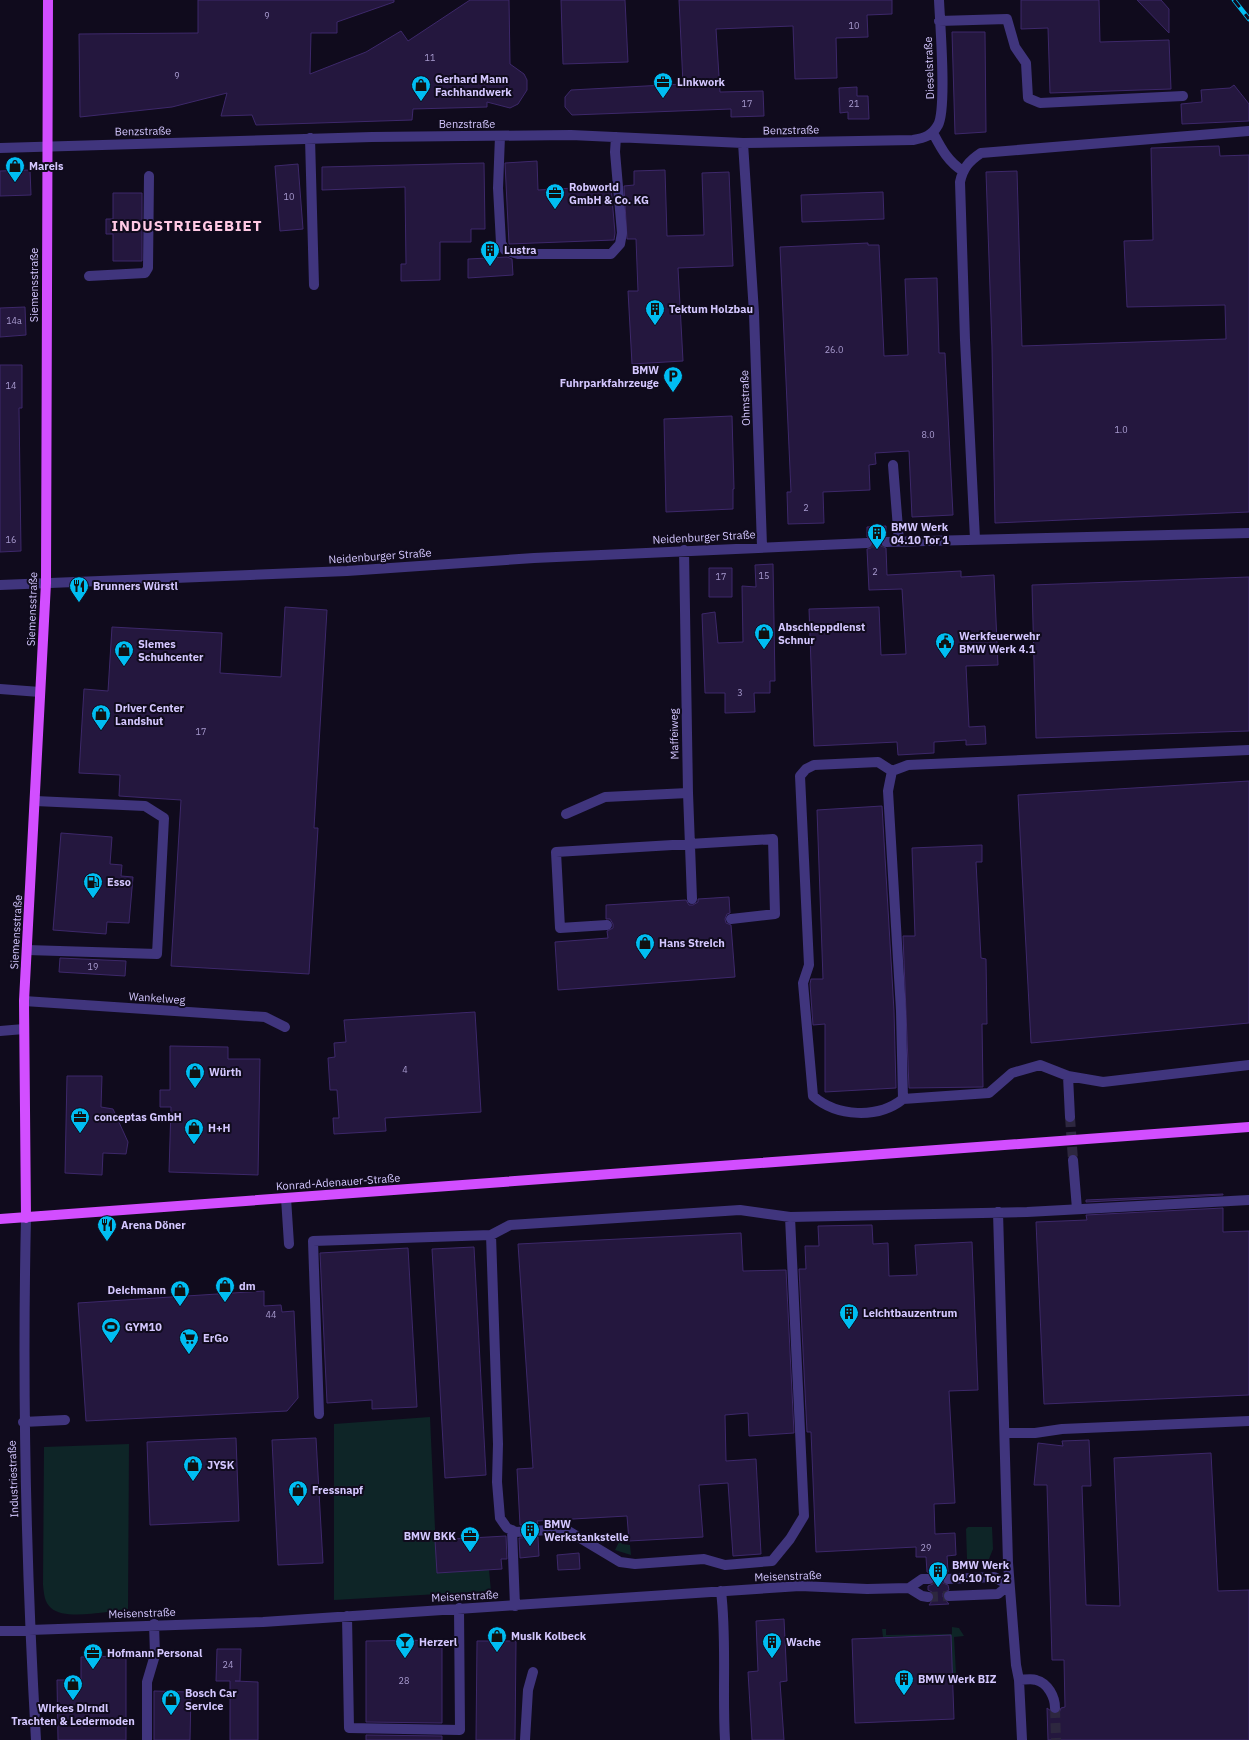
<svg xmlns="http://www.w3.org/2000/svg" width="1249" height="1740" font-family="'IBM Plex Sans',sans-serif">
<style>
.green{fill:#0e2527}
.building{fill:#24173e;stroke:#3d286a}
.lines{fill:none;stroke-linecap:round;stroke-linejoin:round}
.minor-tunnel{stroke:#2d273f;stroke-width:10;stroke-dasharray:10 5;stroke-linecap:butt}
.minor{stroke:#40357d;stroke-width:10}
.major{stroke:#d24eff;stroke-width:10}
.rail-casing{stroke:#00bdf2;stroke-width:4.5}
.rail{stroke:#100b1d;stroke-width:3;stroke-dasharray:9;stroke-linecap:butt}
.labels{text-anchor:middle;stroke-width:4;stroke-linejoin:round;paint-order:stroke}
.number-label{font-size:9px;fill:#a89bcf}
.street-label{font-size:11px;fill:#d4c7ff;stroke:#100b1d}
.poi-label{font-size:11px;font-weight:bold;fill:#d4c7ff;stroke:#100b1d;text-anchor:start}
.district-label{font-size:15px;font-weight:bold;letter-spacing:1px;fill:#ffc9e5;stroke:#100b1d}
</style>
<rect width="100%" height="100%" fill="#100b1d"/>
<path class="green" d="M 430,1417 L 437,1573 L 489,1570 L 491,1591 L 334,1600 L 334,1424 Z
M 129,1444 L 128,1609 C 110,1611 65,1621 51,1608 C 44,1602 44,1593 43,1585 L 44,1447 Z
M 968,1527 L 992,1527 L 993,1549 L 989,1559 L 967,1559 L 966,1529 Z
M 620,1540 L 622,1544 L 630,1545 L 631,1555 L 615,1550 Z
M 952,1627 L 959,1628 L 964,1636 L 954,1637 L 956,1673 L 952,1673 L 951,1635 L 883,1637 L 882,1629 L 886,1629 L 886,1635 L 952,1634 Z"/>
<path class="building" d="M 198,0 L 394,0 L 394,2 L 337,22 L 337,33 L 311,33 L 310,74 L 366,52 L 401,31 L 408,41 L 470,0 L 509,0 L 510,64 L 524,74 L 527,80 L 527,90 L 518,104 L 510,108 L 487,102 L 487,107 L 413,109 L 412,120 L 256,125 L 252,115 L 221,116 L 227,93 L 172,107 L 80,117 L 79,34 L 198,33 Z
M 561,0 L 625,0 L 628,62 L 563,64 Z
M 679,0 L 892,0 L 892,14 L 867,15 L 868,37 L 836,38 L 837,78 L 795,79 L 793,26 L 716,29 L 720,92 L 763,91 L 764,116 L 731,117 L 731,109 L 572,115 L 565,107 L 565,97 L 571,90 L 683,84 Z
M 1021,0 L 1099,0 L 1100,42 L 1169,40 L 1171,89 L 1050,93 L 1048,28 L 1021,29 Z
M 1137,0 L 1161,0 L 1169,9 L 1169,33 Z
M 952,32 L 985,32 L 986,132 L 955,134 Z
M 1234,85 L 1249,104 L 1249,121 L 1182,124 L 1181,104 L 1202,102 L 1201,90 L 1230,88 Z
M 857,87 L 857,96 L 868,96 L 869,119 L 848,119 L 848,112 L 840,113 L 839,88 Z
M 1219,146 L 1220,156 L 1249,155 L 1249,512 L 995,523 L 992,347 L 986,172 L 1017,171 L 1022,346 L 1226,339 L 1225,305 L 1127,307 L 1124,241 L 1153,240 L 1151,148 Z
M 537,161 L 538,190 L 611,186 L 615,233 L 614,240 L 509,244 L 505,163 Z
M 484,163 L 485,229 L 471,229 L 471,242 L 440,242 L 440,280 L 401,281 L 401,264 L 406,264 L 405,187 L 322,190 L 322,167 Z
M 298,164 L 303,229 L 280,231 L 275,166 Z
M 30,170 L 31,195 L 0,196 L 0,171 Z
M 665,170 L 667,236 L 704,235 L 702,173 L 729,172 L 733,266 L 678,268 L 683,361 L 632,364 L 628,291 L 638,291 L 636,239 L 627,239 L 624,186 L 634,185 L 634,171 Z
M 883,192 L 884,219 L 802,222 L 801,195 Z
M 113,193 L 142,193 L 142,261 L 113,261 L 113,234 L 106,234 L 106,219 L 113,219 Z
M 868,243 L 868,245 L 879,245 L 884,356 L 908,355 L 905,279 L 937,278 L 939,353 L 945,353 L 953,515 L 912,517 L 909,451 L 875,453 L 876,464 L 869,465 L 870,490 L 823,492 L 824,523 L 788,524 L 787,492 L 791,492 L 780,247 Z
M 507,257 L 512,259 L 513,275 L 468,278 L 468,259 Z
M 25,307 L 26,335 L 0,337 L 0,308 Z
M 0,365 L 22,365 L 22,408 L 19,408 L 21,551 L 0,552 Z
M 732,416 L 734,489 L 733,489 L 733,509 L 666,512 L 664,419 Z
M 886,526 L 886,536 L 882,537 L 880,542 L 881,546 L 886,548 L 887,575 L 961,571 L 961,577 L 994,575 L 998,665 L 966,666 L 969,727 L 985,726 L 986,744 L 966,745 L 966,740 L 934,742 L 934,753 L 898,755 L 897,742 L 814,746 L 809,609 L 879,607 L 881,655 L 906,654 L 902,589 L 869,590 L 867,549 L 871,548 L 873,543 L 872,539 L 867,537 L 867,527 Z
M 773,564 L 775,681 L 770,681 L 770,693 L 754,693 L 755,712 L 725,713 L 725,693 L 705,693 L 702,614 L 715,612 L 718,643 L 743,642 L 742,586 L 756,587 L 755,565 Z
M 709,568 L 732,568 L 732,597 L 709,597 Z
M 1249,577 L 1249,731 L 1036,738 L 1032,585 Z
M 285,607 L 327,610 L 314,828 L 318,828 L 309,974 L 171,966 L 181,800 L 119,796 L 120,775 L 79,773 L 84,689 L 108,691 L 112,627 L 222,633 L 220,673 L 281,677 Z
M 1249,781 L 1249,1023 L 1031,1043 L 1018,795 Z
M 882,806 L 894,1011 L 896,1088 L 825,1092 L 825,1024 L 813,1025 L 810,984 L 811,979 L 823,979 L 817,810 Z
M 61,833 L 112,837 L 110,864 L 122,865 L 121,876 L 133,877 L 129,923 L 107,922 L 106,934 L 53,930 Z
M 982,845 L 982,862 L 976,862 L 981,958 L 986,959 L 987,1024 L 982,1024 L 983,1087 L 909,1088 L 903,936 L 915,936 L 912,848 Z
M 729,897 L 730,913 L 727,914 L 725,919 L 726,923 L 731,925 L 735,977 L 558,990 L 555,942 L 608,938 L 607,931 L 613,928 L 613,924 L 610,919 L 606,919 L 606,905 L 686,900 L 689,905 L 693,905 L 698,902 L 698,899 Z
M 60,958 L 126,961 L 125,976 L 59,972 Z
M 475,1012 L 481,1112 L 385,1118 L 386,1131 L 334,1134 L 333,1118 L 339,1118 L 337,1090 L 330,1090 L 328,1058 L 335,1057 L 334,1043 L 346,1042 L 344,1020 Z
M 170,1046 L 228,1047 L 228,1059 L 260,1059 L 258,1175 L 169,1172 L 171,1107 L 160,1107 L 160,1090 L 170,1090 Z
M 67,1076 L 102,1076 L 101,1107 L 113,1109 L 128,1142 L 126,1154 L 103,1153 L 102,1175 L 65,1173 Z
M 1223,1194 L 1223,1195 L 1086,1202 L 1086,1200 Z
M 1223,1208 L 1223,1232 L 1249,1231 L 1249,1395 L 1044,1404 L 1036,1222 L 1087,1220 L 1086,1215 Z
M 872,1225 L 873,1244 L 888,1243 L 889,1276 L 917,1275 L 915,1245 L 972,1242 L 978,1390 L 949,1391 L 955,1503 L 934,1504 L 935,1534 L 955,1533 L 956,1555 L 947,1556 L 948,1572 L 944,1574 L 942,1579 L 943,1583 L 948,1585 L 949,1590 L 943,1593 L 943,1597 L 949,1604 L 929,1605 L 934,1598 L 932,1592 L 928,1590 L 928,1586 L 933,1584 L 935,1579 L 933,1574 L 927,1572 L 926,1557 L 916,1557 L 916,1547 L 816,1552 L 811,1432 L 807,1432 L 799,1269 L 806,1269 L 805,1246 L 819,1246 L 818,1226 Z
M 741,1233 L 743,1271 L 786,1270 L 794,1433 L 749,1436 L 748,1413 L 725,1415 L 726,1461 L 756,1459 L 761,1554 L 733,1556 L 728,1483 L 699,1485 L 703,1537 L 629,1541 L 627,1516 L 537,1521 L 538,1524 L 520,1525 L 517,1469 L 533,1468 L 518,1244 Z
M 474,1247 L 486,1475 L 445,1478 L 432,1249 Z
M 408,1248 L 417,1407 L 372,1409 L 372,1400 L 327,1403 L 320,1253 Z
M 264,1291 L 264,1306 L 281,1305 L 282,1312 L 294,1311 L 298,1398 L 287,1411 L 86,1421 L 78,1303 Z
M 236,1438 L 239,1521 L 150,1525 L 147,1442 Z
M 316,1438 L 323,1563 L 278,1565 L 272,1440 Z
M 1089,1440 L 1091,1486 L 1082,1486 L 1086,1605 L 1120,1606 L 1114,1458 L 1211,1453 L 1218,1591 L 1249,1590 L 1249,1740 L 1048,1740 L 1047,1708 L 1055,1714 L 1059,1713 L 1061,1708 L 1065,1707 L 1064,1660 L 1052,1660 L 1047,1485 L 1034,1485 L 1038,1443 L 1063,1446 L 1062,1441 Z
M 506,1536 L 507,1559 L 501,1559 L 502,1569 L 437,1573 L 435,1540 Z
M 538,1537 L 539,1556 L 520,1558 L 519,1538 Z
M 579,1553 L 580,1569 L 558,1570 L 557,1555 Z
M 784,1619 L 787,1681 L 780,1682 L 784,1740 L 752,1740 L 748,1672 L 758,1671 L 756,1621 Z
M 951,1635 L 954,1719 L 855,1723 L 852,1639 Z
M 442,1640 L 442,1723 L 366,1722 L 366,1641 Z
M 477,1641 L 516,1641 L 515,1740 L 476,1740 Z
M 217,1649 L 241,1649 L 240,1681 L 235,1681 L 258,1682 L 258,1740 L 230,1740 L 230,1681 L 216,1681 Z
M 126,1656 L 126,1740 L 58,1740 L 57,1680 L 81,1680 L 81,1657 Z
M 154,1691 L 191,1692 L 190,1740 L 154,1740 Z
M 366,1735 L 442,1736 L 442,1740 L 366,1740 Z"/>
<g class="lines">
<path class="minor-tunnel" d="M 867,543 L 886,542
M 1070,1117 L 1073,1160
M 929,1579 L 948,1579
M 928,1597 L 949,1596
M 1055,1708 L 1056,1740"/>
<path class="minor" d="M 939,21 L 1007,19 L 1015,47 L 1026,63 L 1028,98 L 1040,103 L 1183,96
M 933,133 C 941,148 948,162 963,171
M 500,136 L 498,188 L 501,243 L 505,250 L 518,254 L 611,254 L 620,244 L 622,233 L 615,152 L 616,137
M 310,138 L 314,285
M 743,143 L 754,313 L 762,546
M 0,148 L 372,137 L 571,135 L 743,143 L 913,140 C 924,138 932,136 938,125 C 947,109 940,23 939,0
M 89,276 L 145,273 L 148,268 L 149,176
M 893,465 L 899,541
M 975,539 L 965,340 L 960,182 C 963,168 969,161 981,153 L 1249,131
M 886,542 L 1249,533
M 0,585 L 347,571 L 534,558 L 867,543
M 0,689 L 40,692
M 1249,750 L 908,765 L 892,771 L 878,762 L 814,765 L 806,769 L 800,776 L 809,965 L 803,983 L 813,1096 C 837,1117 878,1119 903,1099 L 989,1093 L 1012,1073 L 1040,1065 L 1068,1076 L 1103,1082 L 1249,1065
M 892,771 L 888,791 L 901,1011 L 903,1099
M 688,793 L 692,899
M 566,814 L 605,797 L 688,793 L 684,550
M 607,925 L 560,928 L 556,852 L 773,839 L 775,914 L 731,919
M 27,950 L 157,954 L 164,818 L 145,806 L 35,801
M 24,1001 L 265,1017 L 285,1027
M 0,1031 L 24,1029
M 1068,1076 L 1070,1117
M 1073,1160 L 1077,1209
M 286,1198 L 289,1244
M 998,1212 L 1008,1563 L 1016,1665 L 1019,1680 L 1022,1740
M 26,1218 C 22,1393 26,1565 36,1740
M 491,1235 L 498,1444 L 497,1482 L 500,1518 L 507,1528 L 516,1532 L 565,1529 L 620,1562 L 635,1564 L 704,1559 L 725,1565 L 772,1561 L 790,1539 L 804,1516 L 790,1217
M 319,1414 L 313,1241 L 491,1235 L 510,1225 L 740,1210 L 790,1217 L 1027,1212 L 1249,1200
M 23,1422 L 65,1420
M 1005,1433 L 1035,1433 L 1062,1429 L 1249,1421
M 512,1530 L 515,1606
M 948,1579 L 994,1577 L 1009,1585 L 998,1594 L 949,1596
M 909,1588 L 922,1579 L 929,1579
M 721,1591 C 727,1641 722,1690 725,1740
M 347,1616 L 349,1728 L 460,1730 L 459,1608
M 0,1631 L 263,1622 L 800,1586 L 867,1589 L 909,1588 L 922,1596 L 928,1597
M 1019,1680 C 1024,1680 1031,1678 1036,1680 C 1048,1683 1055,1697 1055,1708
M 147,1740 L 147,1682 L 155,1655 L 154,1624
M 525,1740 L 528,1690 L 533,1672"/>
<path class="major" d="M 26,1218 L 24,1001 L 46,583 L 48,0
M 0,1219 L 1249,1127"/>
<defs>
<path id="rail" d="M 1234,0 L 1249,19"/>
</defs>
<use href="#rail" class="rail-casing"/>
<use href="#rail" class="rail"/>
</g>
<defs>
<symbol id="office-pin" viewBox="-11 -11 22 30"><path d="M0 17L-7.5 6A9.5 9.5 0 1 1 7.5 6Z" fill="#00bdf2" stroke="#100b1d"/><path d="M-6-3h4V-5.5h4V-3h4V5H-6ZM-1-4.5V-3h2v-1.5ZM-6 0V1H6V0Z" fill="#111"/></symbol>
<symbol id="shop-pin" viewBox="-11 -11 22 30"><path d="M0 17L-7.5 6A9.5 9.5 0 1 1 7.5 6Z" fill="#00bdf2" stroke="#100b1d"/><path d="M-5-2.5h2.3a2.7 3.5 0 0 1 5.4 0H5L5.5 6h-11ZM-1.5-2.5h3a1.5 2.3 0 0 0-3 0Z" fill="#111"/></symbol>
<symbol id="building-pin" viewBox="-11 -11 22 30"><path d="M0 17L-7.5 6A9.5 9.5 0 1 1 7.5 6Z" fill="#00bdf2" stroke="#100b1d"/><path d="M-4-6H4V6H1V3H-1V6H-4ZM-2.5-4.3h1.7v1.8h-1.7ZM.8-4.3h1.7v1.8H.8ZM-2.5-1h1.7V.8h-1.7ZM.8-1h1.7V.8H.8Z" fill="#111"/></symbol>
<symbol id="parking-pin" viewBox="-11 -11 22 30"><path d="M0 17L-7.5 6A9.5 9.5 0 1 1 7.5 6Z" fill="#00bdf2" stroke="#100b1d"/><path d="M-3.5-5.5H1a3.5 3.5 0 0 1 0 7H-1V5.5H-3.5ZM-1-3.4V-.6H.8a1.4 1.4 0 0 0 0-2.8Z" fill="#111"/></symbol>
<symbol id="restaurant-pin" viewBox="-11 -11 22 30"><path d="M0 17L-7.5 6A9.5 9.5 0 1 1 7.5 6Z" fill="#00bdf2" stroke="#100b1d"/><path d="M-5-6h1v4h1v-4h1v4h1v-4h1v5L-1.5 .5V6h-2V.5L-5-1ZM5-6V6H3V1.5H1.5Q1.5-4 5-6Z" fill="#111"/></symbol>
<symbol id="civic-pin" viewBox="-11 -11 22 30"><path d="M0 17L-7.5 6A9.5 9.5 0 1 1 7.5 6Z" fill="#00bdf2" stroke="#100b1d"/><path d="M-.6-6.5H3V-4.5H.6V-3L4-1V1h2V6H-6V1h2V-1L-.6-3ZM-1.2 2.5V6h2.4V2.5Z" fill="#111"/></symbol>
<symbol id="fuel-pin" viewBox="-11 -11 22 30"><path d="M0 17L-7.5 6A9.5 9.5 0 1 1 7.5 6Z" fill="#00bdf2" stroke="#100b1d"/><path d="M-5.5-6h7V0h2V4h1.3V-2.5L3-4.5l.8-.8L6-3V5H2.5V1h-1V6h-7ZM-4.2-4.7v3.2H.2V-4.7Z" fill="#111"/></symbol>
<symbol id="stadium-pin" viewBox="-11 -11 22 30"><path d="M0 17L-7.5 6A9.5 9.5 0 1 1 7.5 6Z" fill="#00bdf2" stroke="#100b1d"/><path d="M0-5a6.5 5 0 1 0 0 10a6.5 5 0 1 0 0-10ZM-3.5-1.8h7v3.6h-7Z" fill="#111"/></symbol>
<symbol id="supermarket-pin" viewBox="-11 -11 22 30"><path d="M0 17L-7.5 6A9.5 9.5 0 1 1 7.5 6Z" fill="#00bdf2" stroke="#100b1d"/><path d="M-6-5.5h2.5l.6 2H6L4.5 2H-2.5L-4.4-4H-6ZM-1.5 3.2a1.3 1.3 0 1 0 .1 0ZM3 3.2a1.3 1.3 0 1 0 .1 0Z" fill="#111"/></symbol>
<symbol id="bar-pin" viewBox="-11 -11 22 30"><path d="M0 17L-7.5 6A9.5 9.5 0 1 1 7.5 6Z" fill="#00bdf2" stroke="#100b1d"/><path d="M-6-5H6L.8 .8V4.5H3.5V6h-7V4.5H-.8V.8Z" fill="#111"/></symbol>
</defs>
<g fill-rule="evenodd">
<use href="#office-pin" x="652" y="71" width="22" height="30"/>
<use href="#shop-pin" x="410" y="74" width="22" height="30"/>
<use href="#shop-pin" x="4" y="155" width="22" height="30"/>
<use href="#office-pin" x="544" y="182" width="22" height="30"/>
<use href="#building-pin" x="479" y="239" width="22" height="30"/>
<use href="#building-pin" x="644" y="298" width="22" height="30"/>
<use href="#parking-pin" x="662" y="365" width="22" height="30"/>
<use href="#building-pin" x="866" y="522" width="22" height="30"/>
<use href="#restaurant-pin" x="68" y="575" width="22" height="30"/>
<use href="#shop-pin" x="753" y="622" width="22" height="30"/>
<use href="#civic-pin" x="934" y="631" width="22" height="30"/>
<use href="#shop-pin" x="113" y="639" width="22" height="30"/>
<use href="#shop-pin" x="90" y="703" width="22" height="30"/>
<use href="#fuel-pin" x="82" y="871" width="22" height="30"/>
<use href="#shop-pin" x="634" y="932" width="22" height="30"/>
<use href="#shop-pin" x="184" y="1061" width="22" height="30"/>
<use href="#office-pin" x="69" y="1106" width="22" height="30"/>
<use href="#shop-pin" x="183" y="1117" width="22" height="30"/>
<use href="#restaurant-pin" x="96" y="1214" width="22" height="30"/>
<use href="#shop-pin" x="214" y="1275" width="22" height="30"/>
<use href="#shop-pin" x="169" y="1279" width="22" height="30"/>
<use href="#building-pin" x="838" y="1302" width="22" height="30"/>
<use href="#stadium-pin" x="100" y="1316" width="22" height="30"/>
<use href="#supermarket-pin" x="178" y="1327" width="22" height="30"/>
<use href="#shop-pin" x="182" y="1454" width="22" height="30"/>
<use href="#shop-pin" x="287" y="1479" width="22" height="30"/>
<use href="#building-pin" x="519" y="1519" width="22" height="30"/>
<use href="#office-pin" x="459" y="1525" width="22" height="30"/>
<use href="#building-pin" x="927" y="1560" width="22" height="30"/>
<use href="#shop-pin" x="486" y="1625" width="22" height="30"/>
<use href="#bar-pin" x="394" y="1631" width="22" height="30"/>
<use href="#building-pin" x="761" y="1631" width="22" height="30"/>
<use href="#office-pin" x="82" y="1642" width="22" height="30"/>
<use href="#building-pin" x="893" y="1668" width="22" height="30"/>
<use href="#shop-pin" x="62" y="1673" width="22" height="30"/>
<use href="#shop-pin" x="160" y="1688" width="22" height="30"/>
</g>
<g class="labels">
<g class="number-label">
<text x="267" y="19">9</text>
<text x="854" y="29">10</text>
<text x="430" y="61">11</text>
<text x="177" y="79">9</text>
<text x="747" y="107">17</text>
<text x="854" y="107">21</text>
<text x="289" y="200">10</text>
<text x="14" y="324">14a</text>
<text x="834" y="353">26.0</text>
<text x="11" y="389">14</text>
<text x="1121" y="433">1.0</text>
<text x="928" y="438">8.0</text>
<text x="806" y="511">2</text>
<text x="11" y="543">16</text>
<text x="875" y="575">2</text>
<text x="764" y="579">15</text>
<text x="721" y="580">17</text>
<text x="740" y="696">3</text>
<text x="201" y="735">17</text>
<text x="93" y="970">19</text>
<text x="405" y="1073">4</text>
<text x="271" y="1318">44</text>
<text x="926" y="1551">29</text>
<text x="228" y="1668">24</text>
<text x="404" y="1684">28</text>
</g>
<g class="street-label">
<text transform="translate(929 68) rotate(-92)" y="4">Dieselstraße</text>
<text x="467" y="128">Benzstraße</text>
<text transform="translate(791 130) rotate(-1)" y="4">Benzstraße</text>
<text transform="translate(143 131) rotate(-1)" y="4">Benzstraße</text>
<text transform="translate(34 285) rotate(-90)" y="4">Siemensstraße</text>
<text transform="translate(745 398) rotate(-92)" y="4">Ohmstraße</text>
<text transform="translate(704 537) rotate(-3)" y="4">Neidenburger Straße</text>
<text transform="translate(380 556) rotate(-4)" y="4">Neidenburger Straße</text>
<text transform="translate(32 609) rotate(-88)" y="4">Siemensstraße</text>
<text transform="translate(674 734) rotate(-91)" y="4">Maffeiweg</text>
<text transform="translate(16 932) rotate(-87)" y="4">Siemensstraße</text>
<text transform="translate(157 998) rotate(4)" y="4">Wankelweg</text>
<text transform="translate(338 1182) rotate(-4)" y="4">Konrad-Adenauer-Straße</text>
<text transform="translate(13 1479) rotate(-92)" y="4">Industriestraße</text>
<text transform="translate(788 1576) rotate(-2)" y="4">Meisenstraße</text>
<text transform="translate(465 1596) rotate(-3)" y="4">Meisenstraße</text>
<text transform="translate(142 1613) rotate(-2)" y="4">Meisenstraße</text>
</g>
<g class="poi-label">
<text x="435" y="83">Gerhard Mann<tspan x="435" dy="13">Fachhandwerk</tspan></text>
<text x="677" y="86">Linkwork</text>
<text x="29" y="170">Mareis</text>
<text x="569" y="191">Robworld<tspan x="569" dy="13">GmbH &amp; Co. KG</tspan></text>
<text x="504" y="254">Lustra</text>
<text x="669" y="313">Tektum Holzbau</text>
<text x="659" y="374" text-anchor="end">BMW<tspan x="659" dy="13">Fuhrparkfahrzeuge</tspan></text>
<text x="891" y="531">BMW Werk<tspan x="891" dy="13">04.10 Tor 1</tspan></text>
<text x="93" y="590">Brunners Würstl</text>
<text x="778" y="631">Abschleppdienst<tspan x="778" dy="13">Schnur</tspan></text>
<text x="959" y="640">Werkfeuerwehr<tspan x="959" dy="13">BMW Werk 4.1</tspan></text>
<text x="138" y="648">Siemes<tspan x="138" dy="13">Schuhcenter</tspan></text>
<text x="115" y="712">Driver Center<tspan x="115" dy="13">Landshut</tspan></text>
<text x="107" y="886">Esso</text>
<text x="659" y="947">Hans Streich</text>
<text x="209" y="1076">Würth</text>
<text x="94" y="1121">conceptas GmbH</text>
<text x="208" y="1132">H+H</text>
<text x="121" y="1229">Arena Döner</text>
<text x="239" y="1290">dm</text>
<text x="166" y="1294" text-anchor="end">Deichmann</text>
<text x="863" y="1317">Leichtbauzentrum</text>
<text x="125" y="1331">GYM10</text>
<text x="203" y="1342">ErGo</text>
<text x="207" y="1469">JYSK</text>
<text x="312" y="1494">Fressnapf</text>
<text x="544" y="1528">BMW<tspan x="544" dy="13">Werkstankstelle</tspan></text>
<text x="456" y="1540" text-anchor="end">BMW BKK</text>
<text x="952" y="1569">BMW Werk<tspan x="952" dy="13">04.10 Tor 2</tspan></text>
<text x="511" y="1640">Musik Kolbeck</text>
<text x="419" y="1646">Herzerl</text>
<text x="786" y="1646">Wache</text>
<text x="107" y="1657">Hofmann Personal</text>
<text x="918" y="1683">BMW Werk BIZ</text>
<text x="185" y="1697">Bosch Car<tspan x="185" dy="13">Service</tspan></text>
<text x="73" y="1712" text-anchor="middle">Wirkes Dirndl<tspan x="73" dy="13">Trachten &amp; Ledermoden</tspan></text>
</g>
<g class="district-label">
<text x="187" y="231">INDUSTRIEGEBIET</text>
</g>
</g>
</svg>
